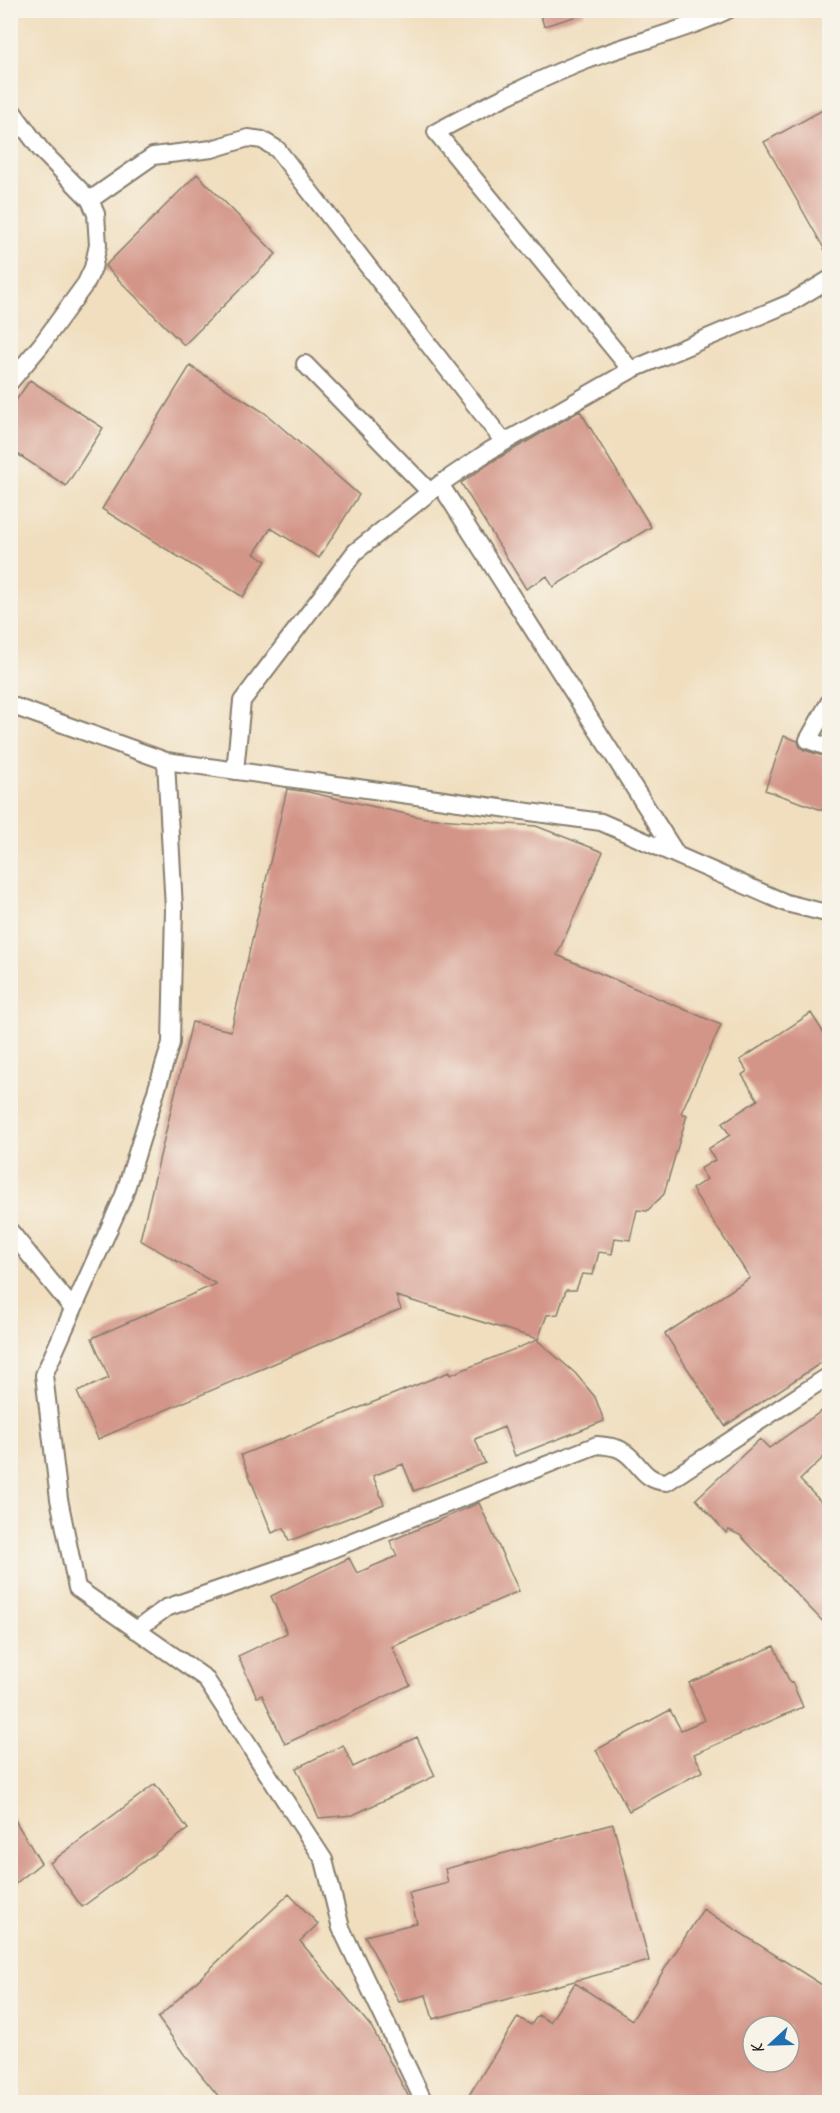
<svg xmlns="http://www.w3.org/2000/svg" width="840" height="2113" font-family="Caveat,sans-serif">
<style>
.building{fill:#d39588;fill-rule:evenodd}
.lines{fill:none;stroke-linecap:round;stroke-linejoin:round}
.minor-casing{stroke:#867d6d;stroke-width:20}
.minor{stroke:#fff;stroke-width:16}
</style>
<rect width="100%" height="100%" fill="#f7f3e8"/>
<filter id="ink" filterUnits="userSpaceOnUse"><feTurbulence type="fractalNoise" baseFrequency=".0167" numOctaves="2"/><feDisplacementMap in="SourceGraphic" scale="12" xChannelSelector="R" yChannelSelector="G"/><feConvolveMatrix kernelMatrix="1 2 1 2 8 2 1 2 1" color-interpolation-filters="sRGB"/></filter>
<filter id="wash" filterUnits="userSpaceOnUse"><feTurbulence type="fractalNoise" baseFrequency=".008" numOctaves="4" result="noise"/><feDisplacementMap in="SourceGraphic" scale="24" xChannelSelector="R" yChannelSelector="G"/><feGaussianBlur stdDeviation="1.35" result="paint"/><feColorMatrix in="noise" values="0 0 0 0 0 0 0 0 0 0 0 0 0 0 0 0 0 1.4 0 .05"/><feComposite in="paint" operator="in"/></filter>
<g filter="url(#wash)">
<rect width="100%" height="100%" fill="#f0debe"/>
<g id="blocks">
<path class="building" d="M 539,10 L 583,10 L 584,14 L 544,26 Z
M 830,106 L 830,259 L 764,142 Z
M 197,174 L 276,254 L 184,345 L 105,266 Z
M 190,366 L 265,413 L 359,495 L 319,558 L 271,528 L 254,554 L 266,561 L 243,597 L 102,509 Z
M 30,380 L 103,428 L 66,486 L 10,449 L 10,409 Z
M 580,411 L 651,527 L 553,587 L 547,576 L 526,589 L 461,483 L 495,460 Z
M 784,736 L 798,741 L 800,747 L 804,750 L 830,758 L 830,813 L 765,790 Z
M 287,789 L 308,792 L 424,818 L 536,826 L 603,852 L 557,955 L 721,1025 L 681,1113 L 687,1115 L 664,1194 L 647,1211 L 637,1210 L 630,1240 L 615,1238 L 612,1254 L 599,1252 L 593,1275 L 582,1274 L 576,1290 L 566,1290 L 558,1314 L 547,1315 L 538,1339 L 396,1296 L 401,1309 L 98,1439 L 77,1392 L 109,1378 L 92,1338 L 216,1284 L 140,1240 L 192,1022 L 231,1031 Z
M 811,1013 L 830,1043 L 830,1357 L 725,1426 L 665,1334 L 750,1278 L 692,1189 L 707,1179 L 700,1169 L 715,1160 L 708,1149 L 730,1135 L 722,1123 L 758,1100 L 742,1075 L 747,1071 L 740,1060 Z
M 537,1340 L 575,1373 L 595,1397 L 604,1421 L 515,1456 L 504,1427 L 475,1439 L 485,1463 L 414,1491 L 403,1464 L 373,1476 L 384,1504 L 289,1541 L 284,1528 L 272,1533 L 241,1455 L 449,1372 L 450,1375 Z
M 830,1405 L 830,1451 L 800,1480 L 830,1511 L 830,1629 L 740,1535 L 729,1530 L 726,1533 L 696,1499 L 760,1439 L 769,1448 Z
M 479,1503 L 519,1591 L 392,1647 L 410,1685 L 285,1744 L 262,1695 L 257,1697 L 238,1656 L 287,1633 L 271,1596 L 349,1558 L 357,1573 L 397,1556 L 390,1541 Z
M 774,1646 L 790,1683 L 792,1682 L 803,1707 L 694,1754 L 703,1771 L 629,1811 L 596,1750 L 670,1710 L 681,1730 L 705,1720 L 689,1683 Z
M 417,1737 L 435,1776 L 353,1815 L 319,1818 L 296,1768 L 343,1745 L 353,1767 Z
M 155,1784 L 188,1829 L 82,1907 L 50,1863 Z
M 10,1812 L 41,1863 L 10,1888 Z
M 613,1824 L 649,1961 L 433,2019 L 426,1995 L 399,2002 L 365,1936 L 417,1923 L 409,1893 L 448,1883 L 445,1869 Z
M 289,1894 L 318,1924 L 300,1941 L 372,2028 L 412,2103 L 224,2103 L 184,2054 L 158,2018 Z
M 703,1909 L 830,1990 L 830,2103 L 464,2103 L 518,2017 L 531,2025 L 538,2015 L 550,2022 L 575,1983 L 632,2020 ZM 753,2026 L 789,2026 L 789,2062 L 753,2062 Z"/>
</g>
</g>
<g filter="url(#ink)">
<use href="#blocks" fill-opacity="0" stroke="#867d6d" stroke-width="1.5"/>
<g class="lines">
<defs>
<path id="minor" d="M 10,108 L 41,150 L 90,200 L 96,214 L 98,245 L 93,268 L 86,283 L 41,345 L 10,382
M 90,200 L 153,156 L 212,149 L 248,138 L 262,140 L 277,149 L 504,442
M 305,364 L 430,492
M 631,370 L 436,132 C 485,106 534,81 585,61 C 633,42 682,32 728,10
M 440,484 L 677,855
M 830,701 L 808,740 L 830,748
M 10,705 L 166,761
M 235,771 L 242,701 L 355,552 L 440,484 L 489,451 L 631,370 L 790,303 L 830,279
M 10,1231 L 73,1309
M 136,1630 L 166,1608 L 312,1557 L 597,1445 C 605,1446 614,1446 621,1450 C 640,1460 641,1481 667,1482 L 830,1375
M 424,2102 L 341,1928 L 324,1860 L 205,1678 L 77,1588 L 59,1499 L 44,1375 L 124,1195 L 171,1043 L 174,909 L 166,761 L 601,822 L 786,903 L 830,914"/>
</defs>
<use href="#minor" class="minor-casing"/>
<use href="#minor" class="minor"/>
</g>
</g>
<rect width="840" height="2113" fill="none" stroke="#f7f3e8" stroke-width="36"/>
<g transform="translate(771 2044) rotate(248)"><circle r="28" fill="#f7f3e8" stroke="#9f9d96" stroke-width="1.5"/>
<path d="M0-4.5L10 22L0 15L-10 22Z" fill="#1f6fb2"/>
<text y="-9" font-size="16" font-weight="bold" text-anchor="middle" fill="#1c1c1c">K</text>
</g>
</svg>
